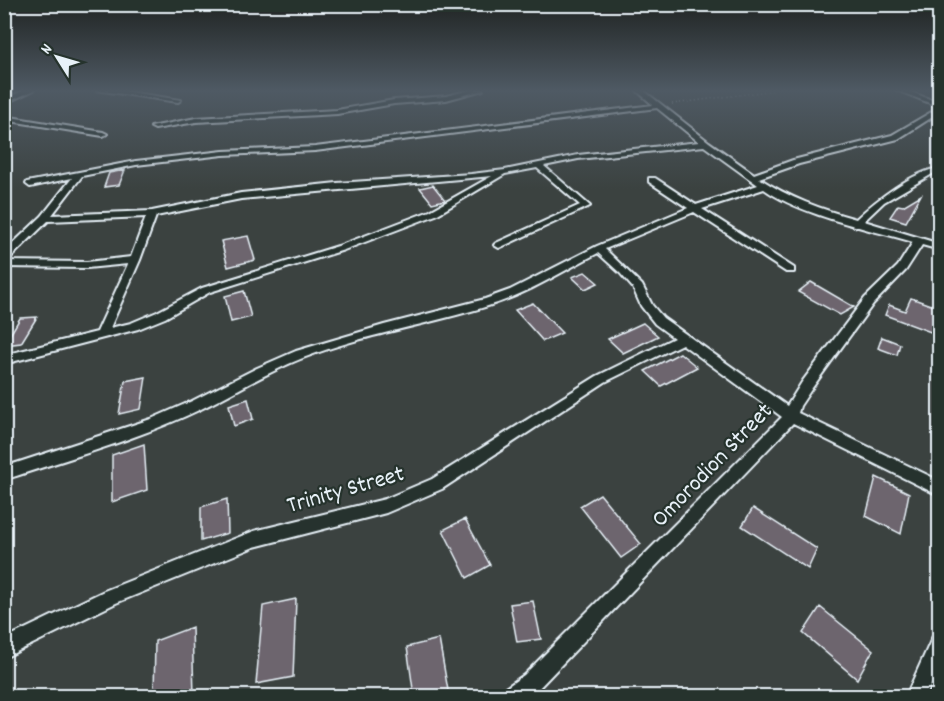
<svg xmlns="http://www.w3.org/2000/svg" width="944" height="701" font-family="Dekko,sans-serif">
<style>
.building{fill:#6d656e;stroke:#e8f1f8;stroke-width:1.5}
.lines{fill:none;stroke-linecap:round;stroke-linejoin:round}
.street-casing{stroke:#e8f1f8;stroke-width:4}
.path{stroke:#e8f1f8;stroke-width:1.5;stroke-dasharray:1 3;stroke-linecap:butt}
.street{fill:#26332d;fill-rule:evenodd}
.labels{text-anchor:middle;stroke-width:4.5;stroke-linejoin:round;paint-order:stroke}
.near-street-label{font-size:24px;fill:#e8f1f8;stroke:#26332d}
</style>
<rect width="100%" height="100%" fill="#3b4240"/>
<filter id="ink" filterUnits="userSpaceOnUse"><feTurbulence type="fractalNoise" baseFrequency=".0167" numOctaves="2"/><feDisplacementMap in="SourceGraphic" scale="12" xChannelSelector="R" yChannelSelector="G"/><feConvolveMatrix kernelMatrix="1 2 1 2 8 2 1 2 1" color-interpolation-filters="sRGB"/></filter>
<g filter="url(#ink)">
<path class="building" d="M 125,170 L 119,185 L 104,187 L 109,173 Z
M 433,185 L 445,200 L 432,203 L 420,188 Z
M 921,195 L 906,222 L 890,217 L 898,205 L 903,206 Z
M 248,236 L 255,260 L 228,267 L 221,241 Z
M 585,272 L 598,283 L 585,289 L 572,277 Z
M 811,282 L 854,307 L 840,315 L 798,292 Z
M 244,291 L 251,317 L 231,322 L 225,296 Z
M 911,298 L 939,308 L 936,334 L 885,315 L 889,305 L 905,311 Z
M 533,303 L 562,333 L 543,341 L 515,310 Z
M 37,317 L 21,343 L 4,345 L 20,318 Z
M 643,323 L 658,336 L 623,353 L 608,339 Z
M 882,337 L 900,344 L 897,355 L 878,348 Z
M 680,353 L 697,367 L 661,386 L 645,371 Z
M 146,377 L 141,409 L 119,414 L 125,381 Z
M 248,399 L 253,419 L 234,426 L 229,405 Z
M 144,444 L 147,490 L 112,502 L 112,455 Z
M 876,477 L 909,493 L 901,534 L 866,516 Z
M 600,494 L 641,544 L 621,558 L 580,506 Z
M 227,499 L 228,533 L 201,541 L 201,507 Z
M 753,508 L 817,549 L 808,569 L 742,526 Z
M 465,519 L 490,565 L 467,578 L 443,530 Z
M 296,599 L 293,677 L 256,684 L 263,606 Z
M 533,601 L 541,639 L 517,642 L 510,604 Z
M 820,607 L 873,650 L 857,679 L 803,633 Z
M 192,627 L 194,696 L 154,696 L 155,641 Z
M 439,639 L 449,696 L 414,696 L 407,647 Z"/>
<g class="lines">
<defs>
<path id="street" d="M 25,90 L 34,90 L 4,104 L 4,99 Z
M 96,90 L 117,90 L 181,100 L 178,102 Z
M 470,90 L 483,90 L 446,100 L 394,104 L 337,114 L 196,122 L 155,129 L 151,127 L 196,118 L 337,110 L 394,100 L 446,96 Z
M 636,90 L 643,90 L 709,142 L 754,174 L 793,160 L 892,135 L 940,107 L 940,112 L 898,139 L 799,164 L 759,178 C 789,198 821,209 856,219 C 875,201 913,171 940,168 L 940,172 L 934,173 L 884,202 L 864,221 L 940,244 L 940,250 L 922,245 L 906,270 L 873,304 L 812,388 L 800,406 L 798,413 L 940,481 L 940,496 L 793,423 L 538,689 L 527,696 L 501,696 L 504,689 L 524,675 L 782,417 L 682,344 L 605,382 L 442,489 L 386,513 L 254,547 L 116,603 L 4,658 L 4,639 L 104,591 L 254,531 L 385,499 L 432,479 L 597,376 L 674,338 L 655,324 L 641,306 L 633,288 L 620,273 L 598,253 C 563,271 529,293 491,305 C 429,325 364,334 303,358 C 267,372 236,392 201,409 C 139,439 70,458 4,480 L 4,467 L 151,419 L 192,401 L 257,368 L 296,351 L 384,325 L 485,299 L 510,290 L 597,246 L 688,208 L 649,182 L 649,178 L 655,178 L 696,205 L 758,185 L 704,146 L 578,159 L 544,166 L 590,206 L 499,248 L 494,245 L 496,243 L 580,205 L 537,168 L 505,174 L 436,215 L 344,250 L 210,292 L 165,318 L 138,329 L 4,364 L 4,355 L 97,332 L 128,264 L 87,268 L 4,267 L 4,261 L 87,262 L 131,257 L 146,217 L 48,221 L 8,260 L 4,261 L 4,252 L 42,216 L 72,178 L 30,187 L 26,184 L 27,182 L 136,161 L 223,151 L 315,147 L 653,105 ZM 657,108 L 699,142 L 578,155 L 505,170 L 471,174 L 337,183 L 241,193 L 152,211 L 52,215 L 82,176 L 136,165 L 223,155 L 315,151 ZM 492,176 L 430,211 L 338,246 L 202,288 L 157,312 L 131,323 L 110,328 L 140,260 L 156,216 L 241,199 ZM 764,189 C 800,215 869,229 913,242 L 898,266 L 865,298 L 802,382 L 787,406 L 663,318 L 652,305 L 642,285 L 605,249 L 694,212 L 786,272 L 794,272 L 794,268 L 702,209 Z
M 896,90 L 906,90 L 940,103 L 940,107 Z
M 4,116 L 103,132 L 107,134 L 103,136 L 4,120 Z
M 940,634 L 940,665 L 926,696 L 906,696 L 933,636 Z"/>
</defs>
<use href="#street" class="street-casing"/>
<path class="path" d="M 672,104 L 775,90"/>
<use href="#street" class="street"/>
</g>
</g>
<linearGradient id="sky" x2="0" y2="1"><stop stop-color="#202423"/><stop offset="0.48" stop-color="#4f5a64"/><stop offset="1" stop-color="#4f5a64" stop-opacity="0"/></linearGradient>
<rect width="944" height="189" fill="url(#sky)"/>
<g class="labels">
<g class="near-street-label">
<text transform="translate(711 464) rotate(-46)" y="8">Omorodion Street</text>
<text transform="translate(345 488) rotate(-16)" y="8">Trinity Street</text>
</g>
</g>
<rect width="944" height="701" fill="none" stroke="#26332d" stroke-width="24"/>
<rect x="12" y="12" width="920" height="677" fill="none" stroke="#e8f1f8" stroke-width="2" filter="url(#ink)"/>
<g transform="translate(57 57) rotate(307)" stroke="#26332d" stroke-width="4.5" paint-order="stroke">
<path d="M0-4.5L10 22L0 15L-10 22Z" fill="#e8f1f8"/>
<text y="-9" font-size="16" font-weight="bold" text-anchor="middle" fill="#e8f1f8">N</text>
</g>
</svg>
